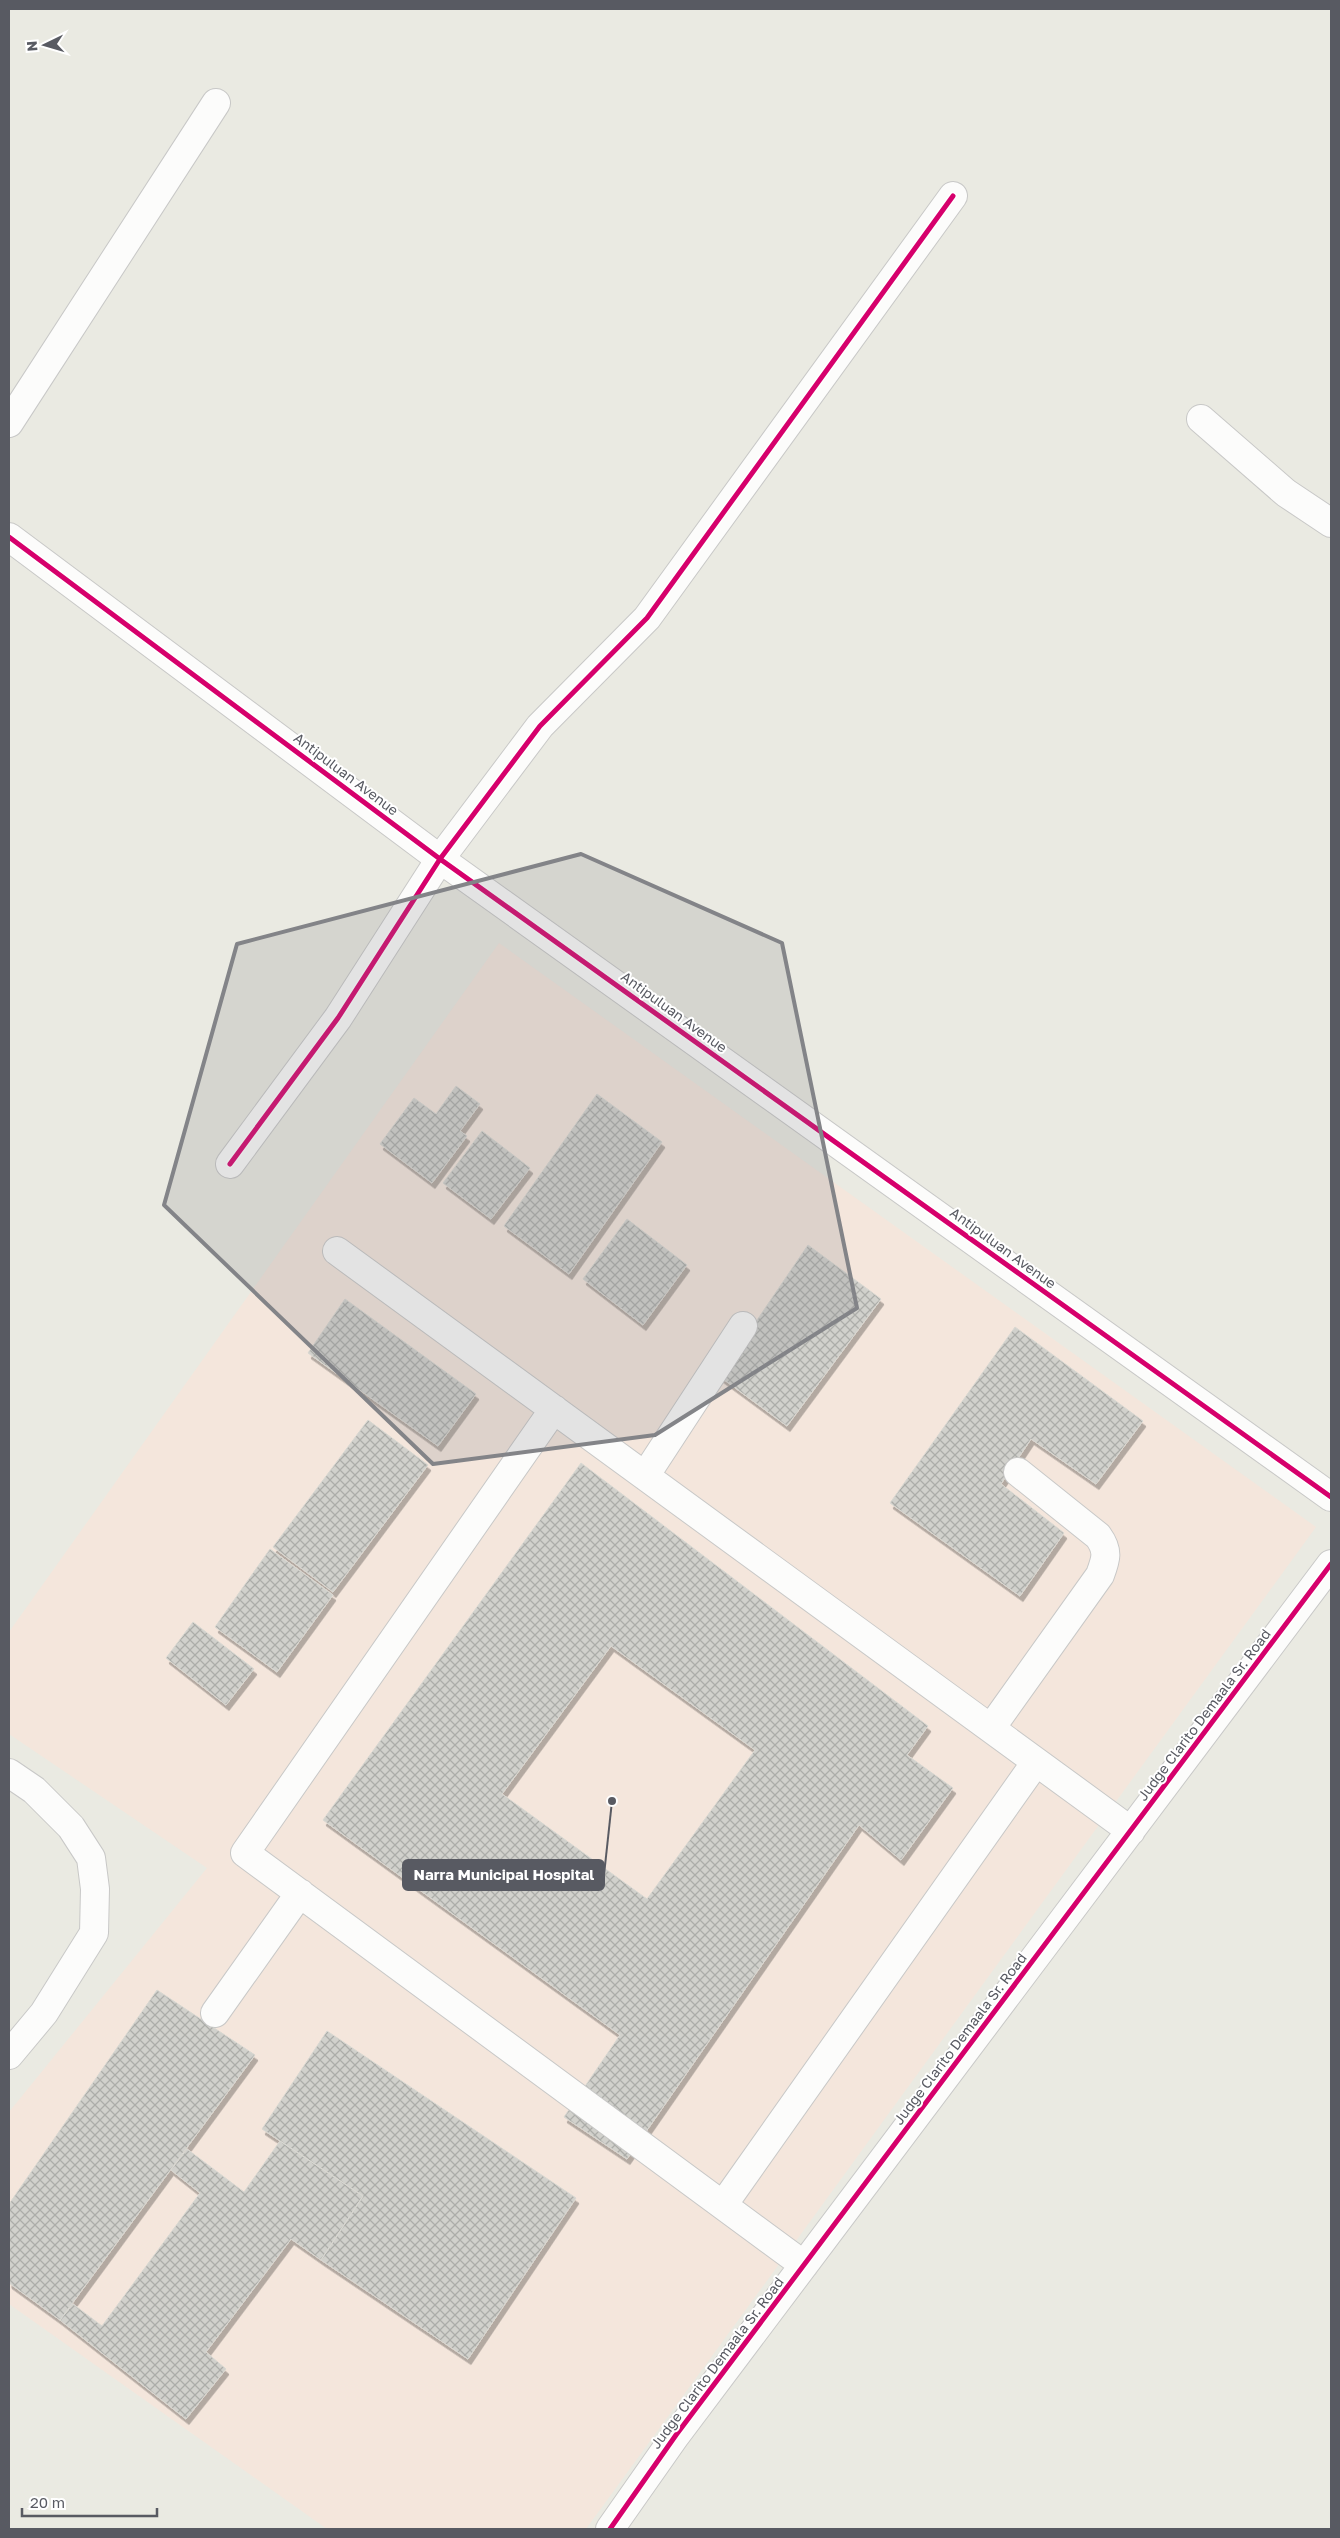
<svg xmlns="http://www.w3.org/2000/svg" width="1340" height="2538" font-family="'Golos Text',sans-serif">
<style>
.medical{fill:#f4e6dc}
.building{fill:url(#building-cross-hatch);stroke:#d9d8d2;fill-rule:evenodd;filter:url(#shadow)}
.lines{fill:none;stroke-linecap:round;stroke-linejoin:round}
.minor-casing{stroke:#c8c8c7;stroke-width:30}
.minor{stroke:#fcfcfb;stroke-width:28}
.cycleway-casing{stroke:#fff;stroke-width:8}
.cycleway{stroke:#d6006c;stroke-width:5}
.marked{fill:#838488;fill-opacity:0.2;stroke:#838488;stroke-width:4;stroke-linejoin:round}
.labels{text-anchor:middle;stroke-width:4;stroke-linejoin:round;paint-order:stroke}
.street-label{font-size:14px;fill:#585a62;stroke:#fff}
.leader{fill:none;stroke:#585a62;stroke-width:2}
.callout-dot{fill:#585a62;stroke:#fff;stroke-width:2}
.callout{fill:#585a62;stroke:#585a62;stroke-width:2}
.callout-label{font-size:15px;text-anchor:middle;font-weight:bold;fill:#fff}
</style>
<defs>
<pattern id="building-cross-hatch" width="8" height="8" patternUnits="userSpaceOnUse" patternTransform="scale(1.25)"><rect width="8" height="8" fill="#d1d1cc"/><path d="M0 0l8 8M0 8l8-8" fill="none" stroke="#acada9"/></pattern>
<filter id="shadow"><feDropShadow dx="3" dy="5.5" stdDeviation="0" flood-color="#0004"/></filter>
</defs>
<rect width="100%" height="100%" fill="#eaeae2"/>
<path class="medical" d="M 499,943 L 1316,1527 L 586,2529 L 327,2529 L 9,2304 L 9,2112 L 207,1868 L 9,1734 L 9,1632 Z"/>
<path class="building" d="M 456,1086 L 480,1104 L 460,1131 L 467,1136 L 432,1183 L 380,1144 L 414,1098 L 436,1114 Z
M 597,1094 L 662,1142 L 569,1274 L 504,1226 Z
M 482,1131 L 530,1168 L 491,1219 L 443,1183 Z
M 627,1219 L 687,1265 L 643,1325 L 583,1279 Z
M 808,1245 L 881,1299 L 787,1426 L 719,1376 Z
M 345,1299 L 476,1394 L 438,1446 L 308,1353 Z
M 1015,1327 L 1143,1421 L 1096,1484 L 1031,1439 L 1001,1484 L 1064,1533 L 1020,1596 L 890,1503 Z
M 368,1420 L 428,1465 L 333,1592 L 273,1547 Z
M 581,1463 L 928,1726 L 907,1755 L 953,1788 L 901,1860 L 859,1825 L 627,2159 L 564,2117 L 620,2035 L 323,1820 ZM 611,1646 L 755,1750 L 647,1899 L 502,1794 Z
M 270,1549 L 333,1595 L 277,1672 L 215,1627 Z
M 193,1622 L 254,1669 L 226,1705 L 166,1658 Z
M 157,1990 L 255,2055 L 60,2320 L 9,2283 L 9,2204 Z
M 327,2031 L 576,2198 L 468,2359 L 321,2260 L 363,2196 L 262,2129 Z
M 280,2141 L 363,2196 L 321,2260 L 291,2239 L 206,2352 L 226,2369 L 186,2419 L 60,2320 L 73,2304 L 102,2326 L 200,2193 L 171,2170 L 187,2149 L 244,2192 Z"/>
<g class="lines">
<defs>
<path id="minor" d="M 1201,419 L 1286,493 L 1331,523
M 9,423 L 216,103
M 9,537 L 440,859 L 1331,1497
M 230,1164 L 338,1018 L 440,859 L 540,726 L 647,618 L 953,196
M 337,1251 L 1131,1831
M 554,1409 L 245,1853 L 804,2265
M 645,1476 L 743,1326
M 991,1728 L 1100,1575 C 1106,1559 1109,1551 1098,1536 L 1018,1472
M 9,1773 L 34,1790 L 71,1827 L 91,1858 L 95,1889 L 94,1933 L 44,2013 L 9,2055
M 215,2013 L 300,1893
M 723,2205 L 1036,1762
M 610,2529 L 676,2435 L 1331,1564"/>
</defs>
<use href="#minor" class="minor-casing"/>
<use href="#minor" class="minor"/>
<defs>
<path id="cycleway" d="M 9,537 L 440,859 L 1331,1497
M 230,1164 L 338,1018 L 440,859 L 540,726 L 647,618 L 953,196
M 610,2529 L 676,2435 L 1331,1564"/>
</defs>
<use href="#cycleway" class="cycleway-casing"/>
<use href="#cycleway" class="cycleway"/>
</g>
<path class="marked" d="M 581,854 L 782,943 L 857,1308 L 655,1435 L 433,1464 L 164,1205 L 237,944 Z"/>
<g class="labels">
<g class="street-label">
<text transform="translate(346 774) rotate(37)" y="5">Antipuluan Avenue</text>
<text transform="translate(674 1012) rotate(36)" y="5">Antipuluan Avenue</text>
<text transform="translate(1003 1248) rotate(36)" y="5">Antipuluan Avenue</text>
<text transform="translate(1204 1715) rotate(-53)" y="5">Judge Clarito Demaala Sr. Road</text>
<text transform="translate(960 2039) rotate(-53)" y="5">Judge Clarito Demaala Sr. Road</text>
<text transform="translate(717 2363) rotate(-53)" y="5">Judge Clarito Demaala Sr. Road</text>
</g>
</g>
<path class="leader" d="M612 1801L604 1875"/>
<circle class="callout-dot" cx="612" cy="1801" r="5"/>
<rect class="callout" x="403" y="1860" width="201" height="30" rx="5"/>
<g class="callout-label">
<text x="504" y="1880">Narra Municipal Hospital</text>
</g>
<rect width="1340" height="2538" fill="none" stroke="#585a62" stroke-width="20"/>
<g transform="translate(45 45) rotate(265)" stroke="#ffffff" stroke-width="4" paint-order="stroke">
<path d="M0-4L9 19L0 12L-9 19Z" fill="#585a62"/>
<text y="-8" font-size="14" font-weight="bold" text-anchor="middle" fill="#585a62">N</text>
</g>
<path d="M22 2508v8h135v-8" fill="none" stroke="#585a62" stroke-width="2.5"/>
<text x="30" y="2508" font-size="15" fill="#585a62" stroke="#ffffff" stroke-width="4" paint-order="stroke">20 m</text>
</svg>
